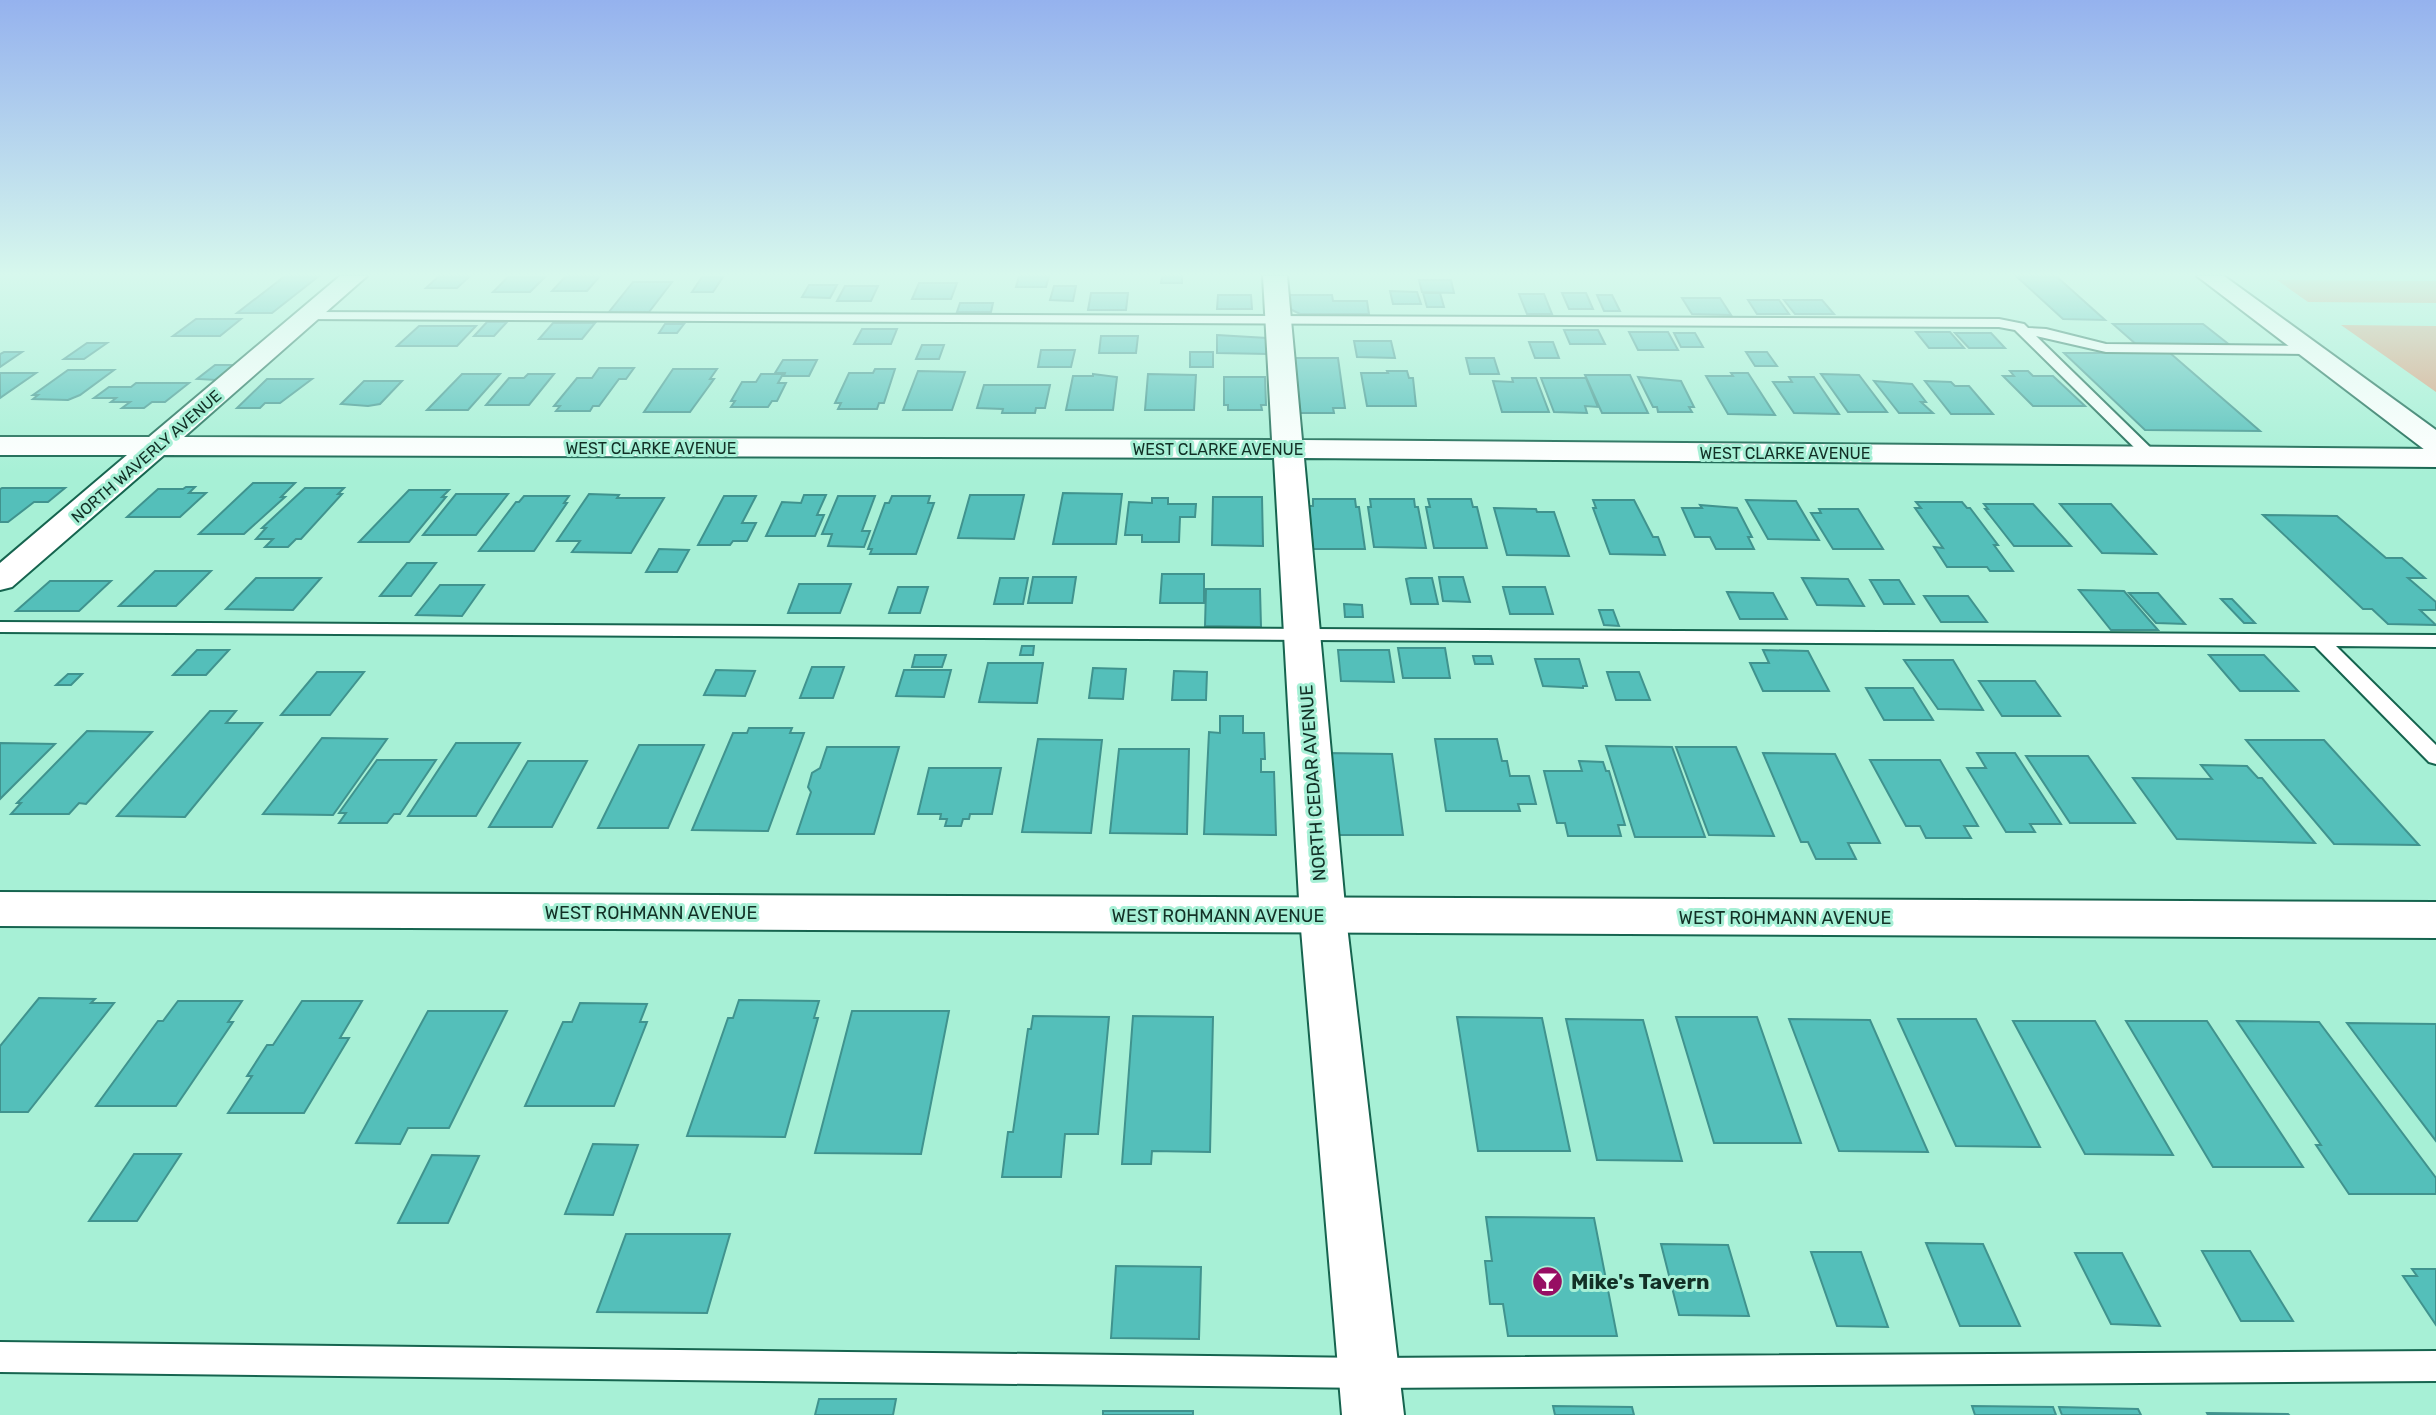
<svg xmlns="http://www.w3.org/2000/svg" width="2436" height="1415" font-family="Rubik,sans-serif">
<style>
.green{fill:#daa181}
.building{fill:#54bfba;stroke:#40938e;stroke-width:2}
.lines{fill:none;stroke-linecap:round;stroke-linejoin:round}
.service-casing{stroke:#16644f;stroke-width:4}
.minor-casing{stroke:#16644f;stroke-width:4}
.tertiary-casing{stroke:#16644f;stroke-width:4}
.secondary-casing{stroke:#16644f;stroke-width:4}
.service{fill:#fff;fill-rule:evenodd}
.minor{fill:#fff;fill-rule:evenodd}
.tertiary{fill:#fff;fill-rule:evenodd}
.secondary{fill:#fff;fill-rule:evenodd}
.labels{text-anchor:middle;stroke-width:6;stroke-linejoin:round;paint-order:stroke}
.far-street-label{font-size:16px;fill:#123026;stroke:#a7f0d6}
.street-label{font-size:18px;fill:#123026;stroke:#a7f0d6}
.near-poi-label{font-size:21px;font-weight:bold;fill:#123026;stroke:#a7f0d6;text-anchor:start}
</style>
<rect width="100%" height="100%" fill="#a7f0d6"/>
<path class="green" d="M 2277,280 L 2436,281 L 2436,303 L 2308,302 Z
M 2341,325 L 2436,326 L 2436,392 Z"/>
<path class="building" d="M 285,276 L 319,276 L 272,313 L 237,313 Z
M 439,276 L 470,276 L 457,288 L 426,288 Z
M 566,276 L 600,276 L 587,291 L 552,291 Z
M 1019,276 L 1049,276 L 1046,287 L 1016,287 Z
M 1162,276 L 1182,276 L 1182,283 L 1161,283 Z
M 2016,276 L 2056,276 L 2105,320 L 2063,319 Z
M 508,277 L 545,277 L 530,292 L 493,292 Z
M 702,277 L 723,277 L 713,292 L 692,292 Z
M 1419,280 L 1451,280 L 1454,293 L 1422,292 Z
M 633,282 L 672,282 L 649,312 L 609,312 Z
M 919,283 L 957,283 L 951,299 L 912,299 Z
M 809,285 L 837,285 L 830,298 L 802,297 Z
M 845,286 L 878,286 L 871,301 L 837,301 Z
M 1054,286 L 1076,286 L 1073,301 L 1050,300 Z
M 1390,291 L 1417,292 L 1421,304 L 1393,304 Z
M 1091,293 L 1128,293 L 1126,310 L 1088,310 Z
M 1423,293 L 1440,293 L 1444,307 L 1427,307 Z
M 1562,293 L 1586,293 L 1593,309 L 1569,309 Z
M 1519,294 L 1544,294 L 1552,314 L 1527,314 Z
M 1218,295 L 1251,295 L 1252,309 L 1217,309 Z
M 1289,295 L 1332,295 L 1333,301 L 1367,301 L 1369,314 L 1300,314 L 1290,309 Z
M 1597,295 L 1612,295 L 1620,311 L 1604,311 Z
M 1682,298 L 1720,298 L 1731,315 L 1692,314 Z
M 1748,300 L 1779,300 L 1789,314 L 1757,314 Z
M 1784,300 L 1822,300 L 1834,314 L 1795,314 Z
M 960,303 L 993,303 L 991,312 L 957,312 Z
M 196,319 L 241,319 L 220,336 L 173,336 Z
M 487,322 L 507,322 L 494,336 L 474,336 Z
M 553,323 L 595,323 L 582,339 L 539,339 Z
M 665,324 L 684,324 L 677,333 L 659,333 Z
M 2113,324 L 2203,324 L 2231,346 L 2138,346 Z
M 419,326 L 476,326 L 457,346 L 397,346 Z
M 862,329 L 897,329 L 891,344 L 854,344 Z
M 1564,330 L 1598,330 L 1605,344 L 1570,344 Z
M 1629,332 L 1668,332 L 1678,350 L 1638,350 Z
M 1916,332 L 1950,332 L 1964,348 L 1929,348 Z
M 1674,333 L 1695,333 L 1703,347 L 1681,347 Z
M 1955,333 L 1991,333 L 2005,348 L 1969,348 Z
M 1217,335 L 1267,338 L 1268,354 L 1217,353 Z
M 1101,336 L 1138,336 L 1136,353 L 1099,353 Z
M 1354,341 L 1391,341 L 1395,358 L 1357,357 Z
M 1529,342 L 1553,342 L 1559,358 L 1535,358 Z
M 87,343 L 107,343 L 84,359 L 64,359 Z
M 922,345 L 944,345 L 939,359 L 916,359 Z
M 1041,350 L 1075,350 L 1071,367 L 1038,367 Z
M 4,352 L 22,352 L 0,367 L 0,354 Z
M 1190,352 L 1213,352 L 1213,367 L 1190,367 Z
M 1746,352 L 1767,352 L 1777,366 L 1755,366 Z
M 2064,353 L 2170,353 L 2260,431 L 2145,430 Z
M 1295,358 L 1338,358 L 1345,408 L 1333,408 L 1334,413 L 1300,413 Z
M 1466,358 L 1494,358 L 1499,374 L 1470,374 Z
M 783,360 L 817,360 L 809,376 L 784,376 L 785,373 L 775,373 Z
M 215,365 L 235,365 L 217,380 L 197,379 Z
M 599,368 L 634,368 L 626,379 L 619,379 L 599,406 L 593,406 L 590,411 L 556,411 L 560,406 L 554,406 L 577,378 L 592,378 Z
M 673,369 L 717,369 L 710,379 L 714,379 L 690,412 L 644,412 Z
M 875,369 L 895,369 L 884,403 L 879,403 L 877,409 L 838,409 L 841,403 L 835,403 L 849,373 L 873,373 Z
M 68,370 L 114,370 L 80,395 L 68,400 L 33,399 L 38,395 L 33,395 Z
M 918,371 L 965,372 L 952,410 L 903,410 Z
M 1387,371 L 1407,371 L 1409,378 L 1413,378 L 1416,406 L 1367,406 L 1361,373 L 1388,373 Z
M 2010,371 L 2028,371 L 2033,376 L 2053,376 L 2085,406 L 2033,406 L 2003,376 L 2014,376 Z
M 0,373 L 36,373 L 0,398 Z
M 1731,373 L 1748,373 L 1775,415 L 1728,414 L 1706,376 L 1733,376 Z
M 462,374 L 500,374 L 468,410 L 427,410 Z
M 528,374 L 554,374 L 529,405 L 486,405 L 509,378 L 524,378 Z
M 761,374 L 783,374 L 778,383 L 786,383 L 777,401 L 772,401 L 768,407 L 731,407 L 735,401 L 731,401 L 742,382 L 756,382 Z
M 1093,374 L 1117,377 L 1113,410 L 1066,410 L 1073,376 L 1093,376 Z
M 1148,374 L 1196,375 L 1194,410 L 1145,410 Z
M 1821,374 L 1859,375 L 1887,412 L 1848,412 Z
M 1585,375 L 1630,375 L 1648,413 L 1602,413 Z
M 1224,377 L 1265,377 L 1266,405 L 1261,405 L 1262,410 L 1228,410 L 1228,405 L 1224,405 Z
M 1638,377 L 1681,381 L 1694,407 L 1689,407 L 1692,412 L 1658,412 L 1657,407 L 1653,407 Z
M 1789,377 L 1814,377 L 1839,414 L 1794,413 L 1773,382 L 1792,382 Z
M 1512,378 L 1536,378 L 1549,412 L 1502,412 L 1493,381 L 1513,382 Z
M 1541,378 L 1586,378 L 1598,407 L 1585,406 L 1587,413 L 1554,412 Z
M 267,379 L 312,379 L 280,403 L 265,403 L 260,408 L 237,408 Z
M 364,381 L 402,381 L 380,404 L 368,406 L 341,404 Z
M 1874,381 L 1912,384 L 1926,402 L 1921,402 L 1933,413 L 1899,413 Z
M 1925,381 L 1951,382 L 1955,386 L 1969,386 L 1993,414 L 1951,414 Z
M 136,383 L 189,383 L 165,402 L 152,402 L 144,408 L 122,408 L 130,402 L 111,402 L 116,398 L 94,398 L 109,387 L 131,387 Z
M 984,385 L 1050,385 L 1045,408 L 1036,408 L 1035,413 L 1002,413 L 1003,409 L 977,408 Z
M 253,483 L 295,483 L 281,497 L 285,497 L 244,534 L 199,534 Z
M 186,487 L 195,487 L 189,493 L 206,493 L 180,517 L 127,517 L 158,489 L 183,489 Z
M 2,488 L 65,488 L 48,502 L 34,502 L 8,522 L 0,522 L 0,489 Z
M 305,488 L 344,488 L 338,494 L 342,494 L 301,539 L 296,539 L 288,547 L 265,547 L 273,539 L 256,539 L 266,528 L 262,528 Z
M 409,490 L 449,490 L 442,497 L 446,497 L 409,542 L 359,542 Z
M 1063,493 L 1122,494 L 1116,544 L 1053,544 Z
M 456,494 L 508,494 L 476,535 L 423,535 Z
M 589,494 L 619,495 L 617,498 L 664,498 L 631,553 L 572,552 L 580,541 L 557,541 Z
M 804,495 L 826,495 L 817,515 L 824,515 L 815,536 L 766,536 L 782,502 L 801,503 Z
M 970,495 L 1024,495 L 1014,539 L 958,538 Z
M 524,496 L 569,496 L 564,503 L 567,503 L 534,551 L 479,551 L 516,502 L 519,502 Z
M 724,496 L 756,496 L 742,523 L 756,523 L 747,541 L 733,541 L 730,545 L 698,545 Z
M 838,496 L 875,496 L 862,531 L 870,531 L 864,547 L 828,546 L 832,534 L 822,534 Z
M 892,496 L 930,496 L 928,503 L 934,503 L 916,554 L 870,554 L 872,549 L 868,549 L 885,503 L 889,503 Z
M 1213,497 L 1262,497 L 1263,546 L 1212,545 Z
M 1152,498 L 1168,498 L 1168,504 L 1196,504 L 1195,517 L 1180,517 L 1179,542 L 1142,542 L 1142,535 L 1125,535 L 1129,502 L 1152,503 Z
M 1313,499 L 1355,499 L 1356,507 L 1359,507 L 1365,549 L 1313,549 L 1309,506 L 1313,506 Z
M 1370,499 L 1414,499 L 1415,507 L 1418,507 L 1426,548 L 1374,547 L 1368,507 L 1371,507 Z
M 1428,499 L 1471,499 L 1473,507 L 1477,507 L 1487,548 L 1434,548 L 1426,507 L 1430,507 Z
M 1593,500 L 1634,500 L 1653,537 L 1658,537 L 1665,555 L 1610,554 L 1593,508 L 1596,508 Z
M 1746,500 L 1796,501 L 1819,540 L 1768,539 Z
M 1916,502 L 1962,502 L 1967,508 L 1970,508 L 1998,545 L 1994,545 L 2013,571 L 1990,571 L 1987,567 L 1947,567 L 1934,547 L 1943,548 L 1915,508 L 1921,508 Z
M 1984,504 L 2033,504 L 2071,546 L 2014,546 L 1985,509 L 1988,509 Z
M 2060,504 L 2111,504 L 2156,554 L 2102,553 Z
M 1700,505 L 1737,508 L 1752,537 L 1748,537 L 1754,549 L 1716,549 L 1710,537 L 1695,537 L 1682,508 L 1702,508 Z
M 1494,508 L 1536,509 L 1537,512 L 1554,512 L 1569,556 L 1507,555 Z
M 1819,509 L 1858,509 L 1883,549 L 1833,549 L 1811,513 L 1821,513 Z
M 2263,515 L 2337,516 L 2386,558 L 2402,558 L 2425,578 L 2408,578 L 2436,602 L 2436,610 L 2420,610 L 2436,625 L 2388,624 L 2372,609 L 2363,609 Z
M 659,549 L 689,550 L 677,572 L 646,572 Z
M 407,563 L 436,563 L 411,596 L 380,596 Z
M 155,571 L 211,571 L 176,606 L 119,606 Z
M 1162,574 L 1204,574 L 1204,603 L 1160,603 Z
M 1033,577 L 1076,577 L 1072,603 L 1028,603 Z
M 1439,577 L 1463,577 L 1470,602 L 1443,601 Z
M 256,578 L 321,578 L 293,610 L 226,609 Z
M 1000,578 L 1028,578 L 1023,604 L 994,604 Z
M 1410,578 L 1432,578 L 1438,604 L 1411,604 L 1406,579 Z
M 1802,578 L 1848,579 L 1864,606 L 1817,605 Z
M 1870,580 L 1899,580 L 1914,604 L 1884,604 Z
M 50,581 L 111,581 L 79,611 L 16,611 Z
M 799,584 L 851,584 L 840,613 L 788,613 Z
M 440,585 L 484,585 L 462,616 L 416,615 Z
M 898,587 L 928,587 L 920,613 L 889,613 Z
M 1503,587 L 1545,587 L 1553,614 L 1510,614 Z
M 1206,589 L 1260,589 L 1261,627 L 1205,626 Z
M 2079,590 L 2124,591 L 2158,630 L 2111,630 Z
M 1727,592 L 1773,593 L 1787,619 L 1740,619 Z
M 2129,593 L 2158,593 L 2185,624 L 2156,623 Z
M 1924,596 L 1968,596 L 1987,622 L 1941,622 Z
M 2221,599 L 2232,599 L 2255,623 L 2244,623 Z
M 1344,604 L 1362,605 L 1363,617 L 1345,617 Z
M 1599,610 L 1613,610 L 1619,626 L 1604,625 Z
M 1022,646 L 1034,646 L 1033,655 L 1020,655 Z
M 1398,648 L 1445,648 L 1450,678 L 1403,678 Z
M 197,650 L 229,650 L 206,675 L 173,675 Z
M 1338,650 L 1389,650 L 1394,682 L 1341,681 Z
M 1763,650 L 1808,651 L 1829,691 L 1763,691 L 1750,663 L 1769,663 Z
M 915,655 L 946,655 L 942,667 L 912,667 Z
M 2209,655 L 2264,655 L 2298,691 L 2240,691 Z
M 1473,656 L 1491,656 L 1493,664 L 1475,664 Z
M 1535,659 L 1579,659 L 1587,686 L 1583,686 L 1583,688 L 1543,686 Z
M 1904,660 L 1953,660 L 1983,710 L 1938,709 Z
M 988,663 L 1043,663 L 1037,703 L 979,702 Z
M 812,667 L 844,667 L 833,698 L 800,698 Z
M 1093,668 L 1126,669 L 1123,699 L 1089,698 Z
M 716,670 L 755,671 L 745,696 L 704,695 Z
M 904,670 L 951,670 L 944,697 L 896,696 Z
M 1174,671 L 1207,672 L 1206,700 L 1172,700 Z
M 317,672 L 364,672 L 330,715 L 281,715 Z
M 1607,672 L 1639,672 L 1650,700 L 1616,700 Z
M 68,674 L 82,674 L 71,685 L 56,685 Z
M 1979,681 L 2035,681 L 2060,716 L 2002,716 Z
M 1866,688 L 1913,688 L 1933,720 L 1884,720 Z
M 210,711 L 236,711 L 226,723 L 262,723 L 185,817 L 117,816 Z
M 1220,716 L 1243,716 L 1243,733 L 1264,733 L 1265,759 L 1261,759 L 1261,772 L 1274,772 L 1276,835 L 1204,834 L 1209,732 L 1220,733 Z
M 749,728 L 792,728 L 790,733 L 804,733 L 768,831 L 692,830 L 733,733 L 747,733 Z
M 87,731 L 152,732 L 86,804 L 79,803 L 69,814 L 11,814 L 21,803 L 17,803 Z
M 322,738 L 387,739 L 333,815 L 263,814 Z
M 1038,739 L 1102,740 L 1091,833 L 1022,832 Z
M 1435,739 L 1497,739 L 1502,761 L 1507,761 L 1510,776 L 1529,776 L 1536,804 L 1518,804 L 1520,811 L 1446,811 Z
M 2246,740 L 2324,740 L 2419,845 L 2334,844 Z
M 0,743 L 55,744 L 0,799 Z
M 456,743 L 520,743 L 476,816 L 408,816 Z
M 639,745 L 704,745 L 668,828 L 598,828 Z
M 1606,746 L 1672,747 L 1705,837 L 1635,837 Z
M 827,747 L 899,747 L 874,834 L 797,834 L 811,792 L 808,787 L 812,773 L 820,768 Z
M 1676,747 L 1736,747 L 1774,836 L 1709,835 Z
M 1119,749 L 1189,749 L 1187,834 L 1110,833 Z
M 1327,753 L 1392,754 L 1403,835 L 1333,835 Z
M 1763,753 L 1835,754 L 1880,843 L 1848,843 L 1856,859 L 1816,859 L 1808,842 L 1801,842 Z
M 1977,753 L 2015,753 L 2061,824 L 2030,824 L 2035,832 L 2006,832 L 1967,768 L 1986,768 Z
M 2026,756 L 2088,756 L 2135,823 L 2070,823 Z
M 377,760 L 436,760 L 400,814 L 394,814 L 387,823 L 339,823 L 346,813 L 339,813 Z
M 1870,760 L 1940,760 L 1978,826 L 1964,826 L 1971,838 L 1926,838 L 1920,826 L 1906,826 Z
M 528,761 L 587,761 L 552,827 L 489,827 Z
M 1579,761 L 1603,762 L 1606,771 L 1609,771 L 1625,825 L 1618,825 L 1621,836 L 1568,836 L 1565,823 L 1557,823 L 1544,771 L 1582,771 Z
M 2201,765 L 2247,766 L 2258,778 L 2262,778 L 2315,843 L 2177,839 L 2133,778 L 2212,779 Z
M 929,768 L 1001,768 L 992,814 L 970,814 L 969,819 L 963,819 L 961,826 L 945,826 L 947,819 L 940,819 L 941,814 L 918,814 Z
M 39,998 L 95,999 L 91,1003 L 114,1003 L 28,1112 L 0,1112 L 0,1046 Z
M 739,1000 L 819,1001 L 814,1018 L 818,1018 L 785,1137 L 687,1136 L 728,1018 L 733,1018 Z
M 178,1001 L 242,1001 L 228,1022 L 233,1022 L 176,1106 L 96,1106 L 158,1021 L 163,1021 Z
M 302,1001 L 362,1001 L 340,1038 L 349,1038 L 304,1113 L 228,1113 L 252,1076 L 247,1076 L 267,1045 L 273,1045 Z
M 580,1003 L 647,1004 L 640,1022 L 647,1022 L 614,1106 L 525,1106 L 563,1022 L 572,1022 Z
M 428,1011 L 507,1011 L 449,1128 L 408,1128 L 400,1144 L 356,1143 Z
M 852,1011 L 949,1011 L 921,1154 L 815,1153 Z
M 1033,1016 L 1109,1017 L 1098,1134 L 1065,1134 L 1061,1177 L 1002,1177 L 1008,1132 L 1013,1132 L 1028,1029 L 1031,1029 Z
M 1133,1016 L 1213,1017 L 1210,1152 L 1152,1151 L 1151,1164 L 1122,1164 Z
M 1457,1017 L 1542,1018 L 1570,1151 L 1478,1151 Z
M 1676,1017 L 1757,1017 L 1801,1143 L 1714,1143 Z
M 1566,1019 L 1643,1020 L 1682,1161 L 1597,1160 Z
M 1789,1019 L 1870,1020 L 1928,1152 L 1839,1151 Z
M 1898,1019 L 1976,1019 L 2040,1147 L 1956,1146 Z
M 2013,1021 L 2095,1021 L 2173,1155 L 2085,1154 Z
M 2126,1021 L 2207,1021 L 2303,1167 L 2213,1167 Z
M 2237,1021 L 2319,1022 L 2436,1178 L 2436,1194 L 2349,1194 L 2316,1145 L 2321,1145 Z
M 2347,1023 L 2436,1024 L 2436,1141 L 2382,1070 Z
M 593,1144 L 638,1145 L 613,1215 L 565,1214 Z
M 134,1154 L 181,1154 L 137,1221 L 89,1221 Z
M 432,1155 L 479,1156 L 448,1223 L 398,1223 Z
M 1486,1217 L 1594,1218 L 1617,1336 L 1508,1336 L 1503,1304 L 1490,1304 L 1485,1261 L 1492,1261 Z
M 626,1234 L 730,1234 L 707,1313 L 597,1312 Z
M 1926,1243 L 1983,1244 L 2020,1326 L 1960,1326 Z
M 1661,1244 L 1728,1245 L 1749,1316 L 1679,1315 Z
M 2202,1251 L 2250,1251 L 2293,1321 L 2241,1321 Z
M 1811,1252 L 1861,1252 L 1888,1327 L 1837,1326 Z
M 2075,1253 L 2122,1253 L 2160,1326 L 2111,1324 Z
M 1116,1266 L 1201,1267 L 1199,1339 L 1111,1338 Z
M 2412,1269 L 2436,1269 L 2436,1325 L 2403,1276 L 2417,1276 Z
M 819,1399 L 896,1399 L 893,1415 L 815,1415 Z
M 1553,1406 L 1632,1407 L 1634,1415 L 1555,1415 Z
M 1972,1406 L 2053,1407 L 2056,1415 L 1975,1415 Z
M 2059,1407 L 2138,1409 L 2141,1415 L 2062,1415 Z
M 1103,1411 L 1193,1411 L 1193,1415 L 1103,1415 Z
M 2207,1413 L 2288,1414 L 2289,1415 L 2208,1415 Z"/>
<g class="lines">
<defs>
<path id="service" d="M 308,312 L 1999,319 L 2024,324 L 2028,328 L 2046,329 L 2106,344 L 2308,346 L 2315,350 L 2308,354 L 2106,352 L 2036,336 L 2156,453 L 2159,456 L 2156,459 L 2146,459 L 2015,330 L 1999,327 L 303,319 L 302,316 Z
M 0,622 L 2436,635 L 2436,647 L 2336,646 L 2436,745 L 2436,764 L 2429,762 L 2315,646 L 0,632 Z
M 0,1342 L 1369,1358 L 2436,1351 L 2436,1381 L 1369,1388 L 0,1372 Z"/>
<path id="minor" d="M 340,276 L 367,276 L 184,437 L 1272,440 L 1263,276 L 1287,276 L 1302,440 L 2436,449 L 2436,467 L 1304,458 L 1346,917 L 1404,1415 L 1342,1415 L 1300,917 L 1274,458 L 164,455 L 12,587 L 0,590 L 0,563 L 127,455 L 0,455 L 0,437 L 149,437 Z"/>
<path id="tertiary" d="M 0,892 L 2436,902 L 2436,938 L 0,926 Z"/>
<path id="secondary" d="M 2197,276 L 2224,276 L 2436,430 L 2436,453 L 2425,450 Z"/>
</defs>
<use href="#service" class="service-casing"/>
<use href="#minor" class="minor-casing"/>
<use href="#tertiary" class="tertiary-casing"/>
<use href="#secondary" class="secondary-casing"/>
<use href="#service" class="service"/>
<use href="#minor" class="minor"/>
<use href="#tertiary" class="tertiary"/>
<use href="#secondary" class="secondary"/>
</g>
<linearGradient id="sky" x2="0" y2="1"><stop stop-color="#95b2ee"/><stop offset="0.58" stop-color="#d7f8ed"/><stop offset="1" stop-color="#d7f8ed" stop-opacity="0"/></linearGradient>
<rect width="2436" height="474" fill="url(#sky)"/>
<defs>
<symbol id="bar-disc" viewBox="-11 -11 22 22"><circle r="9.5" fill="#970e63" stroke="#a7f0d6"/><path d="M-6-5H6L.8 .8V4.5H3.5V6h-7V4.5H-.8V.8Z" fill="#fff"/></symbol>
</defs>
<g fill-rule="evenodd">
<use href="#bar-disc" x="1530" y="1264" width="35" height="35"/>
</g>
<g class="labels">
<g class="far-street-label">
<text x="651" y="454">WEST CLARKE AVENUE</text>
<text x="1218" y="455">WEST CLARKE AVENUE</text>
<text x="1785" y="459">WEST CLARKE AVENUE</text>
<text transform="translate(146 456) rotate(-41)" y="6">NORTH WAVERLY AVENUE</text>
</g>
<g class="street-label">
<text transform="translate(1313 783) rotate(-94)" y="6">NORTH CEDAR AVENUE</text>
<text x="651" y="919">WEST ROHMANN AVENUE</text>
<text x="1218" y="922">WEST ROHMANN AVENUE</text>
<text x="1785" y="924">WEST ROHMANN AVENUE</text>
</g>
<g class="near-poi-label">
<text x="1571" y="1289">Mike's Tavern</text>
</g>
</g>
</svg>
